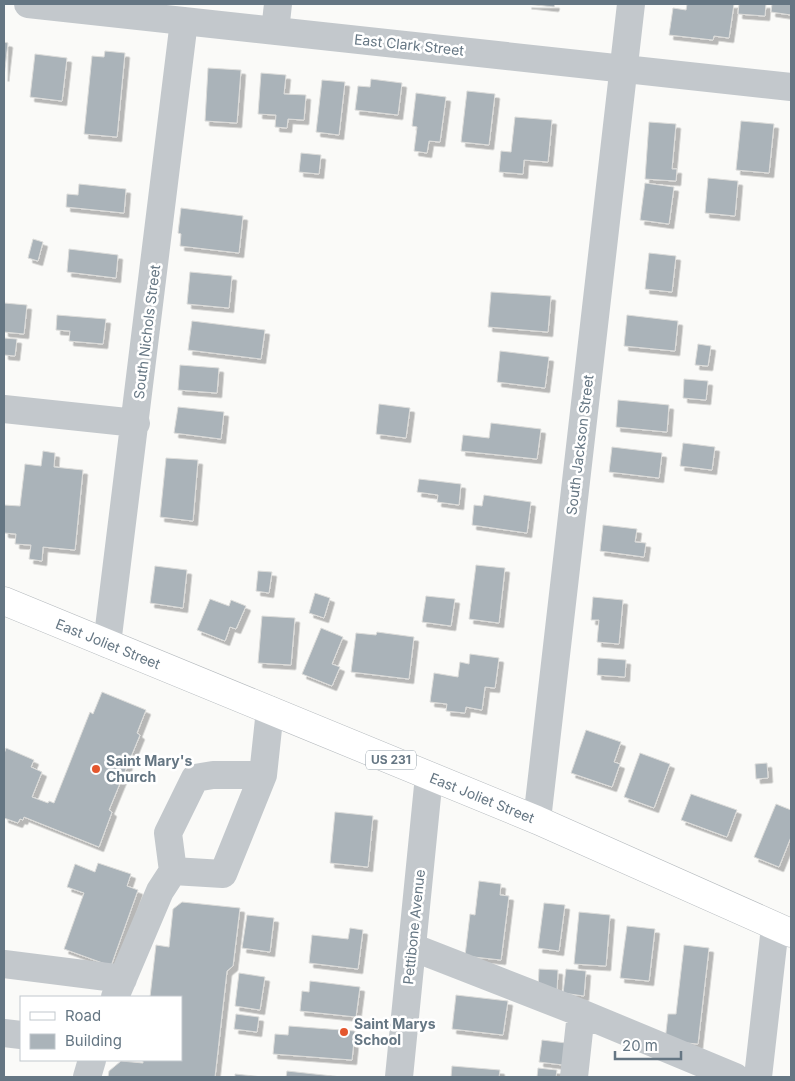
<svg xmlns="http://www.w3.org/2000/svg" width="795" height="1081" font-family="Inter,sans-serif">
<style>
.building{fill:#aab3b9;stroke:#dcdcda;filter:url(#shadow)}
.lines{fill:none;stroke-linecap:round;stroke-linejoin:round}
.major-casing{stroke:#b5babe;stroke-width:29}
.minor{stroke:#c3c8cc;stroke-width:28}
.major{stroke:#fff;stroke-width:28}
.poi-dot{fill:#e4572e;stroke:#fff;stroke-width:2}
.labels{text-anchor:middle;stroke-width:5;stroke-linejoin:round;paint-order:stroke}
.shield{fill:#fff;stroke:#939fa8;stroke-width:1}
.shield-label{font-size:12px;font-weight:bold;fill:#657683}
.street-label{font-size:14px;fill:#657683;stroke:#fff}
.poi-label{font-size:14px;font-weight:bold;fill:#657683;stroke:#fff;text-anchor:start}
</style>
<defs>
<filter id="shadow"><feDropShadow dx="4.5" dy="4.5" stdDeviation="0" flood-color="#0004"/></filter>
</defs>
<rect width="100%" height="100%" fill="#fafaf8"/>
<path class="building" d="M 527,4 L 555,4 L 554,7 Z
M 687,4 L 734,4 L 729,38 L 714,36 L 713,40 L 669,35 L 673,8 L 686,10 Z
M 739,4 L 766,4 L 765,16 L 738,14 Z
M 772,4 L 791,4 L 791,15 L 771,12 Z
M 4,42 L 8,43 L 4,77 Z
M 105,51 L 125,53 L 117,137 L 84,134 L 92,56 L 104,57 Z
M 35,54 L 67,58 L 62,101 L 30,97 Z
M 208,68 L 241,70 L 237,123 L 205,121 Z
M 261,73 L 286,75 L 284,94 L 306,95 L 304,120 L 288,119 L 287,128 L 275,127 L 276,115 L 258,114 Z
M 371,79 L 402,83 L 398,115 L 355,110 L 358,86 L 370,87 Z
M 322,80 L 345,82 L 339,135 L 316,132 Z
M 467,91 L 495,94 L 489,145 L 461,142 Z
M 416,93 L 446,97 L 440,142 L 429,141 L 427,153 L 414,151 L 417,127 L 412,126 Z
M 515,117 L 552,120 L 548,162 L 524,160 L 523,174 L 499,172 L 501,151 L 511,152 Z
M 741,121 L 774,124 L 769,173 L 736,170 Z
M 649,122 L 676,124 L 672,169 L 677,169 L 676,181 L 645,179 Z
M 301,153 L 321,155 L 319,174 L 299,172 Z
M 708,178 L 738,181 L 735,216 L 705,213 Z
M 645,183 L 674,187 L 669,224 L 640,220 Z
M 79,184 L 126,189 L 124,213 L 66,207 L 67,194 L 78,195 Z
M 181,208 L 243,216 L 239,253 L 180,246 L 181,234 L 178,233 Z
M 33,239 L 43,242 L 38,261 L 28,258 Z
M 69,249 L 118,255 L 116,278 L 67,272 Z
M 649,253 L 676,256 L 672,292 L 645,289 Z
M 190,272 L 232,276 L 229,308 L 187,304 Z
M 491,292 L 551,296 L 548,332 L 488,327 Z
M 4,303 L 27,305 L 24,334 L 4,332 Z
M 57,315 L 106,319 L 103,344 L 69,341 L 70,331 L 56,330 Z
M 627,315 L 678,321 L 675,351 L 624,346 Z
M 192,321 L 265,330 L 261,359 L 188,350 Z
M 4,338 L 17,339 L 15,356 L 4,355 Z
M 698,344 L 711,346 L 708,366 L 695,365 Z
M 500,351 L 549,357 L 545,388 L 497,382 Z
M 180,365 L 219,368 L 217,393 L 178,390 Z
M 684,379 L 708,381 L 706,400 L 683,398 Z
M 618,400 L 669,405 L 667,432 L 616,427 Z
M 379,404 L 410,408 L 406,438 L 376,434 Z
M 178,407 L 224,412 L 221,439 L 174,433 Z
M 491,423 L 541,429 L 537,459 L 461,451 L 463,435 L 489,438 Z
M 683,443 L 715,447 L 712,470 L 680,466 Z
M 612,447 L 662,453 L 659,478 L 609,472 Z
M 43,451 L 55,453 L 54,467 L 83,470 L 75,550 L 43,547 L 42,561 L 29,559 L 31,545 L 15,544 L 16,534 L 4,533 L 4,505 L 20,506 L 25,464 L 41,466 Z
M 166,458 L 198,460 L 193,521 L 160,517 Z
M 419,479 L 461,484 L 459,505 L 437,502 L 438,495 L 417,492 Z
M 484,495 L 531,502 L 527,533 L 472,525 L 474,505 L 482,506 Z
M 603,525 L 637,529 L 635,542 L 646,543 L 644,557 L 600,551 Z
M 476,565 L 505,568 L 499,623 L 469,619 Z
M 155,566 L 187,570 L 183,608 L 150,603 Z
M 258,571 L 272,572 L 269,593 L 256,591 Z
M 315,593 L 330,598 L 324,618 L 309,613 Z
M 426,596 L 455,599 L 451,626 L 422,622 Z
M 593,597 L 623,600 L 619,644 L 597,642 L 599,620 L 591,620 Z
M 210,599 L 229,606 L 231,600 L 246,606 L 236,629 L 230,627 L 225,641 L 197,630 Z
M 262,616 L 295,618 L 291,665 L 258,663 Z
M 321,628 L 343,637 L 332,664 L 340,667 L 332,686 L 302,674 Z
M 377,632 L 414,637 L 409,679 L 351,672 L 356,633 L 376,635 Z
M 470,654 L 499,658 L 495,688 L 485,687 L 482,710 L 466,707 L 465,713 L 446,711 L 447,704 L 430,702 L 434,673 L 458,677 L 460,662 L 469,664 Z
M 598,658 L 626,660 L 625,677 L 597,675 Z
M 102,692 L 146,710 L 137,733 L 140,735 L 109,810 L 112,812 L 99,847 L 24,817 L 23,820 L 20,819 L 18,823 L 4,818 L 4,754 L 6,748 L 34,760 L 31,767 L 42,772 L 32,797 L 48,803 L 49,801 L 54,803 L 90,712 L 93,714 Z
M 586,730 L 621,742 L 614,762 L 620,764 L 612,787 L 571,773 Z
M 640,753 L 670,764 L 654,808 L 624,797 Z
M 767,763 L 768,778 L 756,779 L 755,764 Z
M 691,794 L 737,810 L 727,837 L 681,820 Z
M 776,804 L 791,810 L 791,837 L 779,867 L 754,857 Z
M 335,812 L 373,816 L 368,867 L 330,863 Z
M 98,863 L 131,874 L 127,886 L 138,890 L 111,966 L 64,949 L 84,893 L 67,887 L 75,864 L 95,872 Z
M 479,881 L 501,884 L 500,895 L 509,896 L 501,960 L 465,956 L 470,914 L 475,915 Z
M 182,902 L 240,908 L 233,966 L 227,971 L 215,1077 L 108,1077 L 109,1071 L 121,1061 L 143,1063 L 143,1060 L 181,1060 L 181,997 L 150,997 L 156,945 L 169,947 L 173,909 Z
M 544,903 L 565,905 L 559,951 L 538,948 Z
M 579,912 L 610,915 L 606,966 L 574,964 Z
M 247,915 L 274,918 L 270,952 L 242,948 Z
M 627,926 L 655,929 L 649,981 L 620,978 Z
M 350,928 L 363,930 L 358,969 L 309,963 L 312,935 L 348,939 Z
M 684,945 L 709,948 L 698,1044 L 665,1041 L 668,1014 L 676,1014 Z
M 539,969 L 558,970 L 557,991 L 538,990 Z
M 566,969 L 586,971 L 584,996 L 563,993 Z
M 239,973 L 265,977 L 260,1010 L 235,1006 Z
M 310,981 L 360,987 L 356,1017 L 300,1011 L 302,991 L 309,992 Z
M 456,995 L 508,1001 L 503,1035 L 452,1029 Z
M 236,1014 L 259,1017 L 257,1032 L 234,1029 Z
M 289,1026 L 355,1031 L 352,1060 L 273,1054 L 275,1034 L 288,1035 Z
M 542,1040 L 566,1043 L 563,1065 L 539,1062 Z
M 452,1066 L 500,1070 L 499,1077 L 451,1077 Z
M 538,1068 L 557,1070 L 556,1077 L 537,1077 Z
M 287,1071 L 342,1077 L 286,1077 Z
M 235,1074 L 263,1077 L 235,1077 Z"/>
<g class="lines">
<defs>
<path id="major" d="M 4,601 L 537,820 L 791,933"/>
</defs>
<use href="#major" class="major-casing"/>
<path class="minor" d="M 28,4 L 791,87
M 275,31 L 278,4
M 4,409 L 136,423
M 107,644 L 184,21
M 537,820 L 631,4
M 173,871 L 168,833 L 195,778 L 213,775 L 263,775
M 412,947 L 581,1013 L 735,1077
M 4,964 L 123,979
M 115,997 L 160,891 L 173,871 L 223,874 L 263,775 L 270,710
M 4,1033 L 21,1035
M 87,1077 L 92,1060
M 399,1077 L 429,776
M 574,1077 L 581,1013
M 758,1077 L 775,927"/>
<use href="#major" class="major"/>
</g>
<g class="poi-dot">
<circle cx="96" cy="769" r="5"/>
<circle cx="344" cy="1032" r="5"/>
</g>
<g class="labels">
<rect class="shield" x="366" y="750.5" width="50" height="19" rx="4"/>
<g class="shield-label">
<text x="391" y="764">US 231</text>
</g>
<g class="street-label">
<text transform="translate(409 45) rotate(6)" y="5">East Clark Street</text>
<text transform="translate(147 332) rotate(-83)" y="5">South Nichols Street</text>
<text transform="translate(580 445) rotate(-83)" y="5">South Jackson Street</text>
<text transform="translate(108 644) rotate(22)" y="5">East Joliet Street</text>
<text transform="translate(482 798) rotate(22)" y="5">East Joliet Street</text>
<text transform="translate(414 927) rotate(-84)" y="5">Pettibone Avenue</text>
</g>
<g class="poi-label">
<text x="106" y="766">Saint Mary's<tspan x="106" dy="16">Church</tspan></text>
<text x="354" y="1029">Saint Marys<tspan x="354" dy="16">School</tspan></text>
</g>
</g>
<rect width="795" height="1081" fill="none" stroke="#657683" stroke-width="10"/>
<rect x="20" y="996" width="162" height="65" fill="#ffffff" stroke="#c1c8cd"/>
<rect x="30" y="1012" width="25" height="8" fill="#ffffff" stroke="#c1c8cd"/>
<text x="65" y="1021" font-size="15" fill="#657683">Road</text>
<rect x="30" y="1034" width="25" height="15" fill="#aab3b9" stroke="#c1c8cd"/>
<text x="65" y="1046" font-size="15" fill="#657683">Building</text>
<path d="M615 1051v8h66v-8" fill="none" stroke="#657683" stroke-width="2.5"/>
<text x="622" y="1051" font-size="15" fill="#657683" stroke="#ffffff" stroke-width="4" paint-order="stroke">20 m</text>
</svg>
